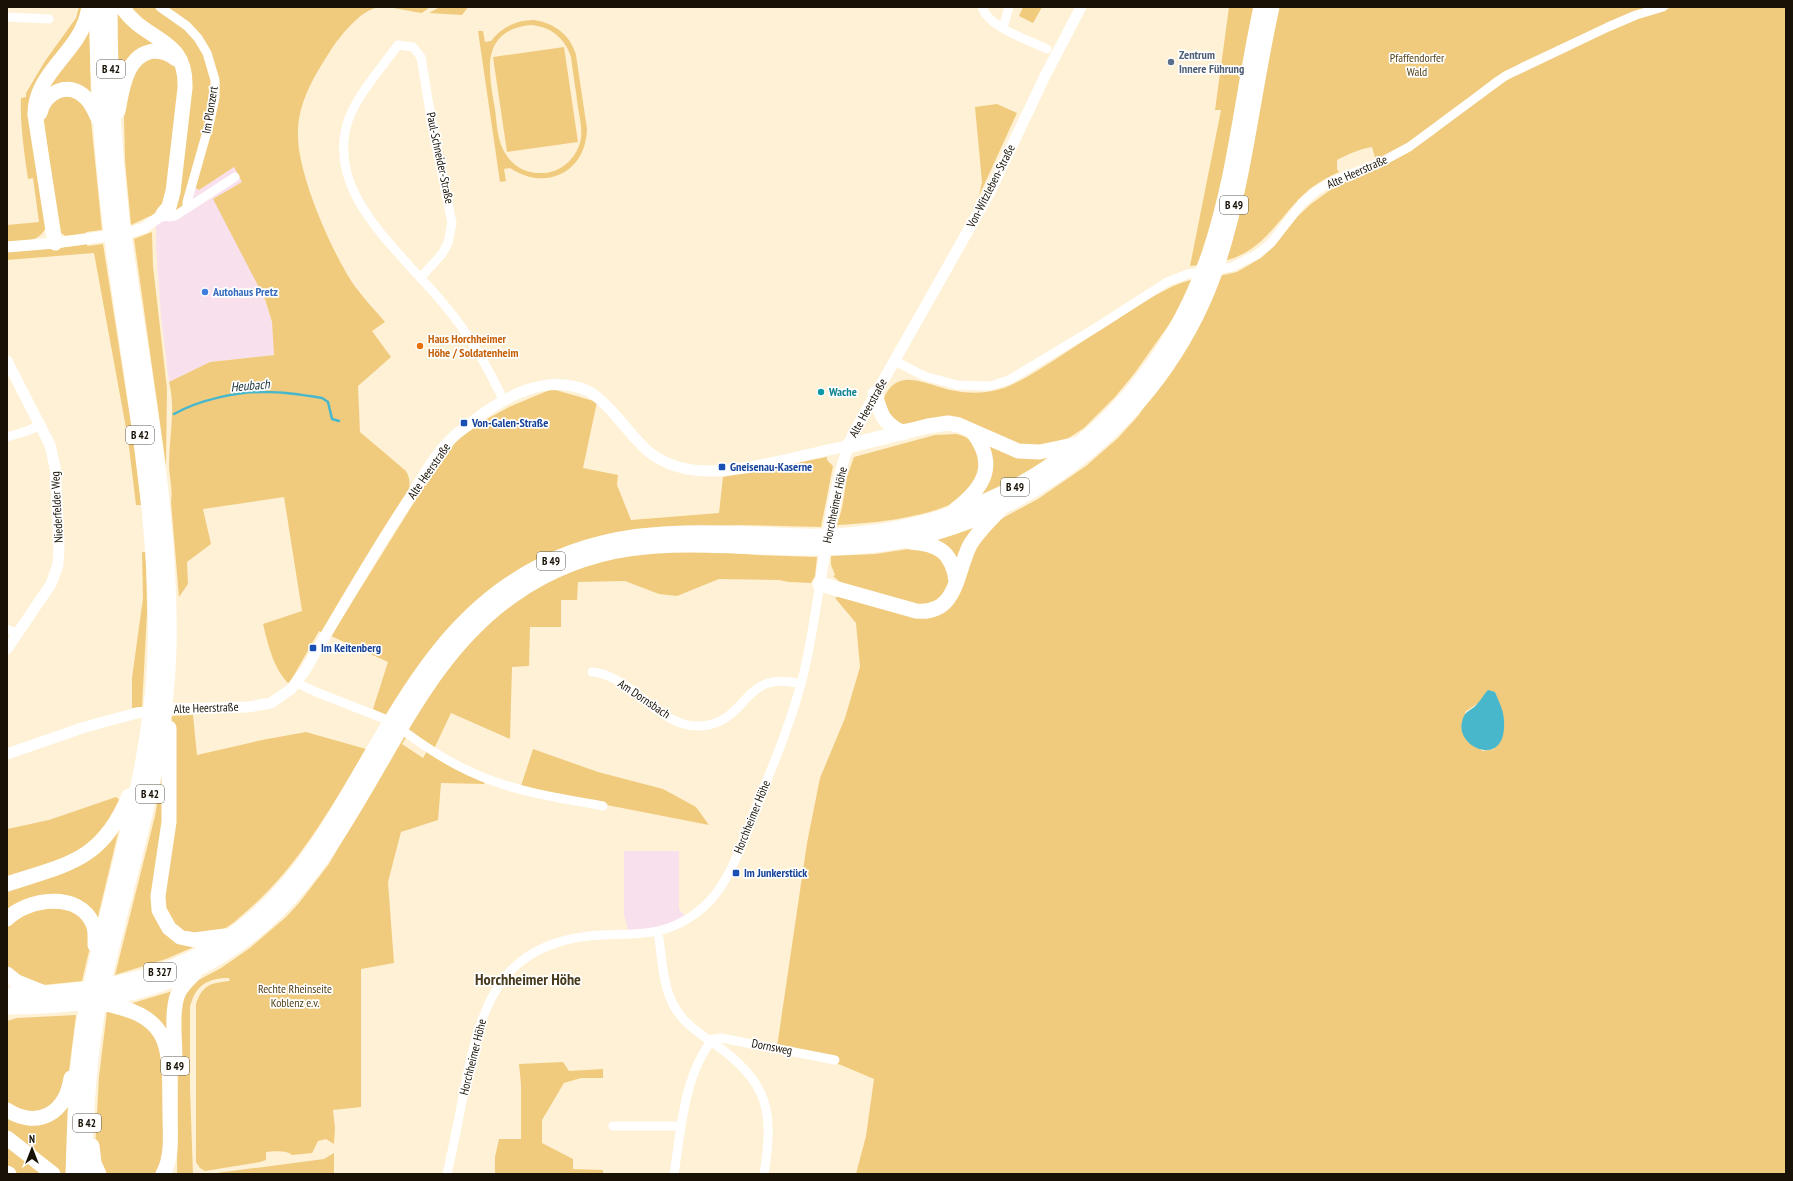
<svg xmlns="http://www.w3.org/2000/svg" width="1793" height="1181" font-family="'PT Sans Narrow',sans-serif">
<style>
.commercial{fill:#f8e1ed}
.green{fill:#f0cb7e;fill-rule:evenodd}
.water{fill:#48b7cc}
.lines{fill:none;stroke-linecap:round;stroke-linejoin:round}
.stream{stroke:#48b7cc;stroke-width:2.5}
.minor{stroke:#fff;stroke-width:9}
.tertiary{stroke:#fff;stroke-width:11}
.trunk{stroke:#fff;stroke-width:15}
.service-dot{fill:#5c6f8a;stroke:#fff;stroke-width:1.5}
.shop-dot{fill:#3f7fe0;stroke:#fff;stroke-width:1.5}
.food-dot{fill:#e8710a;stroke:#fff;stroke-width:1.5}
.culture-dot{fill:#0f9aa8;stroke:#fff;stroke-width:1.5}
.transit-dot{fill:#1a4fb4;stroke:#fff;stroke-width:1.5}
.labels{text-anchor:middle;stroke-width:3.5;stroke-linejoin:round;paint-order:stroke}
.shield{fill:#fff;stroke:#5d5951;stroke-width:1}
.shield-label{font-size:11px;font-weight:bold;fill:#181206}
.service-label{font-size:12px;font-weight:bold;fill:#4e5e75;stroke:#fff;text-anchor:start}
.park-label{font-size:12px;fill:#523f15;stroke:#fff}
.street-label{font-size:12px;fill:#181206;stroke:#fff}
.shop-label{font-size:12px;font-weight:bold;fill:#366cbe;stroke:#fff;text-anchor:start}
.food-label{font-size:12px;font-weight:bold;fill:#c56008;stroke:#fff;text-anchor:start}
.culture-label{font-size:12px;font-weight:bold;fill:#0d838f;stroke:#fff;text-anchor:start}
.transit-label{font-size:12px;font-weight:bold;fill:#164399;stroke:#fff;text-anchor:start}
.water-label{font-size:13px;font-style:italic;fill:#193237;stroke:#fff}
.district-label{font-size:16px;font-weight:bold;fill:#483a1c;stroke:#fff}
</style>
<rect width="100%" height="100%" fill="#fff1d5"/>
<path class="commercial" d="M 234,167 L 242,182 L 256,280 L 265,300 L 272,322 L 275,355 L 210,362 L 169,382 L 161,316 L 156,248 L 156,226 L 162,221 L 191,185 L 199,190 Z
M 624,851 L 679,851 L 679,909 L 685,916 L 658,928 L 628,930 L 624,915 Z"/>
<path class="green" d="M 79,7 L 85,7 L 81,19 L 41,78 L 46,228 C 36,244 24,241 7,243 L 7,225 L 39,222 L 33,178 L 28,179 C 24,151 20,125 21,98 L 26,97 L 26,93 L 45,61 L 76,18 Z
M 126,7 L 430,7 L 422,13 C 408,11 393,7 380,7 C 362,8 338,38 329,53 C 313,78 297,105 298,136 C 298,175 332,253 354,285 C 363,298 375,310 385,322 L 372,331 L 391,357 L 358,386 L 360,432 L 406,471 C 410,478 410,484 409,492 L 323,633 L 319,631 L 289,684 C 273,668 268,644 263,624 L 302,611 L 284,497 L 203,509 L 211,544 L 187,562 L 188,584 L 179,597 L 171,502 C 173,489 169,477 169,465 C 169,437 176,409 169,382 L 210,362 L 274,355 L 272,322 L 265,299 L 213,199 L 242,182 L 234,167 L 199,190 L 191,185 L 182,209 L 175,214 L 190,79 Z
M 440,7 L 468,7 L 462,15 L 429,13 Z
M 1023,7 L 1042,7 L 1033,23 L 1019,16 Z
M 1229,7 L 1256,7 L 1222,189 L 1200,265 L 1190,266 L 1221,110 L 1215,110 Z
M 1277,7 L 1650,7 L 1609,22 L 1523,62 L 1494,78 L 1422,134 L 1405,146 L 1376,161 L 1372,147 C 1359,149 1349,154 1337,160 L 1337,169 L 1339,172 C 1326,178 1313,185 1303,195 C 1276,221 1264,251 1224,261 Z
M 1674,7 L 1786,7 L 1786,1174 L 856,1174 L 866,1136 L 874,1079 L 841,1065 L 777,1047 L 807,843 L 820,778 L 845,718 L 860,667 L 856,623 L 835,598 L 840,596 L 933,614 L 968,558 L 997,521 L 1038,499 L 1086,466 L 1118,438 L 1138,416 L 1182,352 L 1219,276 L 1237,272 L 1261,258 L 1271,249 L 1298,216 L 1311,204 L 1337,185 L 1383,166 L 1405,154 L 1433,135 L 1475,101 L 1524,69 L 1639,17 ZM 1495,692 L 1498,701 L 1494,749 L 1483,751 L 1469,742 L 1465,712 Z
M 117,9 L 164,46 L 118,79 Z
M 89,20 L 91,97 L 87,94 L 41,96 Z
M 534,20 C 555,23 571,36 576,55 L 587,129 C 586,172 546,192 510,168 L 504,169 L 506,181 L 500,182 L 478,31 L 483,31 L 485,42 L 491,41 C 502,27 516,20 534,20 ZM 530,25 C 550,26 565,38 571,57 C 573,74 576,91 578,108 C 580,118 582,128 581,138 C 578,157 562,172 544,173 C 529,174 515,168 507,156 C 497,143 497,124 495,109 C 489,73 479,31 530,25 Z
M 564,47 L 578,142 L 507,152 L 493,57 Z
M 155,55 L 175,64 L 180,78 L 171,168 L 162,205 L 151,218 L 150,216 L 131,225 L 125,161 L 124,117 L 125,101 L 135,66 Z
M 72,94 L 90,111 L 102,230 L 86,232 L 86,235 L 66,236 L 59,232 L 43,114 L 52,98 Z
M 997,104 L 1017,113 L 979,196 L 982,182 L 975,107 Z
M 152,232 L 153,266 L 167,389 L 166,466 L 134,239 Z
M 87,244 L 87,246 L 103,244 L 132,430 L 141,505 L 136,505 L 128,439 L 94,253 L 7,260 L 7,252 L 65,247 Z
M 1195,279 L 1180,309 L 1134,374 L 1115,397 L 1084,428 L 1061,443 L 1038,449 L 991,436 L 911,423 L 903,424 L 891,420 L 883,400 C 898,363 928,387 956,391 C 971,394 989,393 1004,388 C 1023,381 1041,368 1059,357 C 1083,341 1108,325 1133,309 C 1152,297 1172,284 1195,279 Z
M 552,389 L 597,402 L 583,468 L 618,475 L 617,485 L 631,520 L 719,513 L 723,477 L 827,457 L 827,460 L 833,466 L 821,527 L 739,525 L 635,529 L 594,538 L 570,546 L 387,716 L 373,709 L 388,662 L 331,636 L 433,472 L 459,438 L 487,419 L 509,407 Z
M 956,434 C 967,436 979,444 980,457 C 981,463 979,477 976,481 C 974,487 964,495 959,499 C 935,517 868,524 837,525 L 842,508 L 847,477 L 854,457 L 935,435 Z
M 983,441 L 1046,455 L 1049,460 L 983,498 L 980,492 Z
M 979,526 L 959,560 L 934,541 Z
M 915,548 L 936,552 L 951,578 L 943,598 L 923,607 L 841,583 L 833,576 L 835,575 L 831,565 L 831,556 L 875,554 Z
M 711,551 L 757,555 L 817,557 L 815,576 L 811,583 L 789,582 L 779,580 L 719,579 L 677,596 L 659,594 L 625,581 L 578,582 L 577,600 L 561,600 L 561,627 L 530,627 L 529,666 L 512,667 L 510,739 L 451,713 L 434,749 L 406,730 L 458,653 L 512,602 L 568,571 L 635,552 Z
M 142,552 L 146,552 L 147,613 L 142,707 L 132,708 L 132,678 L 143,598 Z
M 193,715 L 197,755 L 262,740 L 306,732 L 366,749 C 332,806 298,867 248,910 C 239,918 230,927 219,931 C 210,935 198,935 189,937 L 163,913 L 172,716 Z
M 404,734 L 407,736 L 402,744 L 423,758 L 427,751 L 486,780 L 484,784 L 441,783 L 438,820 L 401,832 L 388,882 L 394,963 L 361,969 L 361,1107 L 333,1110 L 335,1128 L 334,1144 L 326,1139 L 318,1141 L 312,1153 L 292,1155 C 287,1150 274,1151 266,1152 L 266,1160 L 260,1162 L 205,1171 L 200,1168 L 196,1162 L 196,1004 C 203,984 211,983 230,981 L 229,978 C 208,978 195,985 190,1007 L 190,1089 L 193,1174 L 177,1174 L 179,1002 L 195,982 L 221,968 L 250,948 L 286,917 L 299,903 L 329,864 Z
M 533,749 L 598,772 L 663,789 L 696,807 L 709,825 L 530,790 L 521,786 Z
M 164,764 L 167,779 L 154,905 L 196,946 L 166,959 L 115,975 L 155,816 Z
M 116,797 L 123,803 L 86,850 L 7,881 L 7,829 L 49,820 Z
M 119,829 L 97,921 L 82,904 L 7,914 L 7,888 Z
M 62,906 L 87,921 L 90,947 L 82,981 L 43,985 L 33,983 L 7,969 L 7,925 L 24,912 Z
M 176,990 L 172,1045 L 126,1005 Z
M 107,1011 L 144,1023 L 161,1044 L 167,1122 L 159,1174 L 103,1174 L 95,1149 L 99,1077 Z
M 76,1015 L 67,1087 L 60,1102 L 36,1115 L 7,1105 L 7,1021 L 17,1018 Z
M 563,1062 L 569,1071 L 603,1069 L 603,1078 L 581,1078 L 564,1083 L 542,1120 L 542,1143 L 573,1159 L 573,1169 L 603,1170 L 603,1174 L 495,1174 L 495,1157 L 499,1139 L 521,1139 L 521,1085 L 519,1064 Z
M 69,1098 L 66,1174 L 62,1174 L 16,1141 L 7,1130 L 7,1116 L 24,1123 Z
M 7,1143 L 46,1174 L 16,1174 L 7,1168 Z
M 334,1153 L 334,1174 L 209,1174 L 324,1159 Z"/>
<path class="water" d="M 1488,690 L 1495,692 C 1499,702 1504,711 1504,721 C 1507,770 1455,748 1462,722 C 1465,709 1471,712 1477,704 C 1481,700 1484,694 1488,690 Z"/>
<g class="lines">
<path class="stream" d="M 174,414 C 199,400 238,391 267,392 C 285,392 304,395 322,398 L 328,402 L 332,419 L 339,421"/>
<path class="minor" d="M 160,7 L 187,26 L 198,38 L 207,53 L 215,80 L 215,97 L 210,121 L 187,202 L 187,208
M 982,7 C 989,28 1027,39 1047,49
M 7,17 L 49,19
M 1003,28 L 1009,7
M 163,214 L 169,217 L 175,216 L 235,177
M 421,277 L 442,254 L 448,243 L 452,223 L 432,124 L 421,57 L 413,47 L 398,45 C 382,67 357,95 348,121 C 328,182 379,232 416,273 C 432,290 449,309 463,329 C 479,351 491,375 503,399
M 895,361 L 924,376 L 957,385 L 990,386 L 1009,380 L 1097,327 L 1167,282 L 1188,274 L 1232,267 L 1256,255 L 1271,243 L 1302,203 L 1316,191 L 1331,182 L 1381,162 L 1409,147 L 1505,76 L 1608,27 L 1636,15 L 1663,7
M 7,437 L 27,431 L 41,425
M 7,629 L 18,634
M 592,672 C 632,675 658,728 700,726 C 750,723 741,668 801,684
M 297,683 L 316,692 L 385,719
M 405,732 C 432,752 461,770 493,781 C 528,794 566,799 603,806
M 658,932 C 662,956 662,984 674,1006 C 683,1023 700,1034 716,1045 C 769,1082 774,1113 764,1174
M 613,1126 L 681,1126
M 447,1174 C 455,1140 461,1106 468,1071 C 484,998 505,946 588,936 C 629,932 661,940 696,913 C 706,906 715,896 722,885 C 737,861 746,833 756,807 C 774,763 793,718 804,672 C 811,643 815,613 820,584
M 674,1174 C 681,1130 684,1074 713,1039 L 721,1038 L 835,1060"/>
<path class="tertiary" d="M 7,247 L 55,243 L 128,233 L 144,228 L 163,214
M 7,361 L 50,445 L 55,467 L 59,544 L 58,565 L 51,584 L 7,649
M 820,584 C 827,536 835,478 853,434 L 990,192 L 1045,76 L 1081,7
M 7,754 L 85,727 L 137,713 L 168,709 L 248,707 L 271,703 L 291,689 L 306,669 C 339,612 372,555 409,499 C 421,480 433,457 450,440 C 457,433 465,428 472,422 C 505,396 546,373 588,391 C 608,401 630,436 649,452 C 688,483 740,469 785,460 C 806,455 827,450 848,446"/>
<path class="trunk" d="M 122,7 C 146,43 187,36 185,88 L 173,192 L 169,207 L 163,214
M 118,111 C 122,90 126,54 154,51 C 162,51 170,54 176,59
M 40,113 C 45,92 69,80 86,98 C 92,104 95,112 99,120
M 55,243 L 35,115 C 34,83 61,63 77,38 C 83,29 87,18 89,7
M 875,394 C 881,415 883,423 903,433
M 848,446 L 928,426 L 948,423 L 959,425 L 1018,451 L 1040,452 L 1073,445
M 956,509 C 986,486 997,463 972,431
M 910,542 C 938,544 952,551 956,581
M 820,584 L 916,611 C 958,615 956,572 970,545 C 977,533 988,522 998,512
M 169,728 L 169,822 L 158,896 L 159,910 L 169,928 L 180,937 L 194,940 L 225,936
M 7,884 C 68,864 102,861 129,796
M 7,919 C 28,898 79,891 93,924 C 96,930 95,938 95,945
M 7,974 L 17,982 L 42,992
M 7,995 C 117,992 213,972 287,884 C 324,841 350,790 379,741 C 413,682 451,624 508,585 C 601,521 695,532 801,536 C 990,541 1150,431 1210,251 C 1236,173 1243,88 1261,7
M 101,1003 C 176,1016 169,1049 170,1114 C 170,1133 173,1156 163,1174
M 7,1007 C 124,1008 227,977 303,883 C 333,846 357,803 381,762 C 417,699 454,636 515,594 C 607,531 690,546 793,548 C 824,548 854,548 883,544 C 1036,521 1170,410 1218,263 C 1245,180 1253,92 1272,7
M 175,1060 C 175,1042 171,1010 178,994 C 181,986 188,980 194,974
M 7,1110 C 39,1130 66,1112 71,1078
M 7,1138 L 53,1174
M 92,1146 L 94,1163 L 99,1174
M 7,1173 L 9,1174
M 73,1174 C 75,1121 75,1067 85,1015 C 107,894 151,778 155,655 C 159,523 133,391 115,261 C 103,177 97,92 97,7
M 84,1174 C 86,1121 88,1067 97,1015 C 120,893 166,775 169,649 C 172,512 144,378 125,243 C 115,165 110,86 110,7"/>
</g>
<circle class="service-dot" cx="1171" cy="62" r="4"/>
<circle class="shop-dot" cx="205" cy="292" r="4"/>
<circle class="food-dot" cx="420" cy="346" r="4"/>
<circle class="culture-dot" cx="821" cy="392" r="4"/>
<g class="transit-dot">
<rect x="460" y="419" width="8" height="8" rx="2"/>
<rect x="718" y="463" width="8" height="8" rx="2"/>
<rect x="309" y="644" width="8" height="8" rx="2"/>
<rect x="732" y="869" width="8" height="8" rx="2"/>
</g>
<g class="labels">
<g class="shield">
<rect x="97" y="60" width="28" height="18" rx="3"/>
<rect x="1220" y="196" width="28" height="18" rx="3"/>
<rect x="126" y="426" width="28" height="18" rx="3"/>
<rect x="1001" y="478" width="28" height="18" rx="3"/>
<rect x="537" y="552" width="28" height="18" rx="3"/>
<rect x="136" y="785" width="28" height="18" rx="3"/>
<rect x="144" y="963" width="32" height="18" rx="3"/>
<rect x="161" y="1057" width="28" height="18" rx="3"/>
<rect x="73" y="1114" width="28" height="18" rx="3"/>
</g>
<g class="shield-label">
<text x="111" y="73">B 42</text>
<text x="1234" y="209">B 49</text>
<text x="140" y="439">B 42</text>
<text x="1015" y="491">B 49</text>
<text x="551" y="565">B 49</text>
<text x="150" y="798">B 42</text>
<text x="160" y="976">B 327</text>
<text x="175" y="1070">B 49</text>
<text x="87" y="1127">B 42</text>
</g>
<g class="service-label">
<text x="1179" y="59">Zentrum<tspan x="1179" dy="14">Innere Führung</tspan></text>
</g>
<g class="park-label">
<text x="1417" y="62">Pfaffendorfer<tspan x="1417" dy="14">Wald</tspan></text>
<text x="295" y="993">Rechte Rheinseite<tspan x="295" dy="14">Koblenz e.v.</tspan></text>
</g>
<g class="street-label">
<text transform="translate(210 110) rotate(-81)" y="4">Im Plonzert</text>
<text transform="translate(440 158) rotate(78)" y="4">Paul-Schneider-Straße</text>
<text transform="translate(1357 172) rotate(-24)" y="4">Alte Heerstraße</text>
<text transform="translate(991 186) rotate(-63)" y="4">Von-Witzleben-Straße</text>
<text transform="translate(868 408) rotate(-61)" y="4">Alte Heerstraße</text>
<text transform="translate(429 471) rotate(-55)" y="4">Alte Heerstraße</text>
<text transform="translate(835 505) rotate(-78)" y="4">Horchheimer Höhe</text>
<text transform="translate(57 507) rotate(-93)" y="4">Niederfelder Weg</text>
<text transform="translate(644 699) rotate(34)" y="4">Am Dornsbach</text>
<text transform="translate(206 708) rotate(-2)" y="4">Alte Heerstraße</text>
<text transform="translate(752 817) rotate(-68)" y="4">Horchheimer Höhe</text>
<text transform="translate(772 1047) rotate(11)" y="4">Dornsweg</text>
<text transform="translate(473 1057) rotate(-76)" y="4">Horchheimer Höhe</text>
</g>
<g class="shop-label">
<text x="213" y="296">Autohaus Pretz</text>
</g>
<g class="food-label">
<text x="428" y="343">Haus Horchheimer<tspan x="428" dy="14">Höhe / Soldatenheim</tspan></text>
</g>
<g class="culture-label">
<text x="829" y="396">Wache</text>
</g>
<g class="transit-label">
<text x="472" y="427">Von-Galen-Straße</text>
<text x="730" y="471">Gneisenau-Kaserne</text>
<text x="321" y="652">Im Keitenberg</text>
<text x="744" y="877">Im Junkerstück</text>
</g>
<g class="water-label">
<text transform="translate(250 385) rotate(-5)" y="5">Heubach</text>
</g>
<g class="district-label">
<text x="528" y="985">Horchheimer Höhe</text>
</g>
</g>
<rect width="1793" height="1181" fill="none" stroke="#181206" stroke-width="16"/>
<g transform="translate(32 1149)" stroke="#ffffff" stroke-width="3" paint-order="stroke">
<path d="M0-3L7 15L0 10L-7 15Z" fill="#181206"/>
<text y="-6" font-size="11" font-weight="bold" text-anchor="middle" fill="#181206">N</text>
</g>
</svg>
